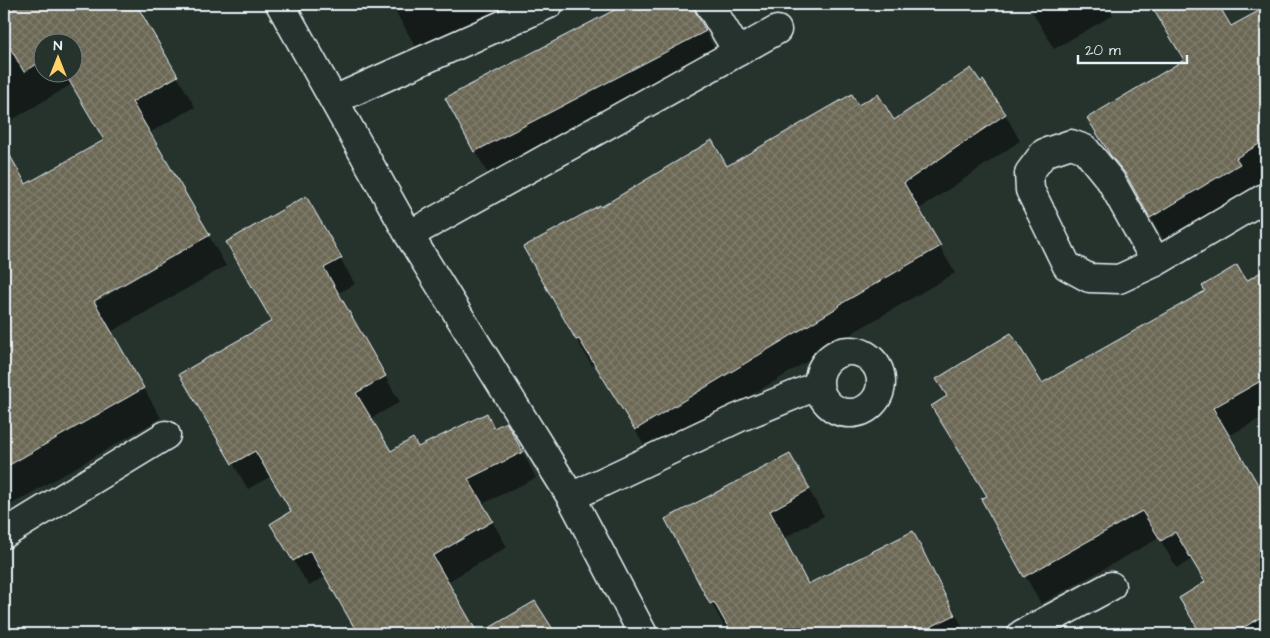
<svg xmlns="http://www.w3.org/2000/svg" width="1270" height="638" font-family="'Architects Daughter',sans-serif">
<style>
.shadow{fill:#0007;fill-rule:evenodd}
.building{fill:url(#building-cross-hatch);stroke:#e8f1f8}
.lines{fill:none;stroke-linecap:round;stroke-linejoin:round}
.minor-casing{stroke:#e8f1f8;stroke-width:31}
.minor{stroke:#26332d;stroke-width:28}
</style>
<defs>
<pattern id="building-cross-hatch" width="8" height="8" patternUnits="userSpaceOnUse" patternTransform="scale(1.25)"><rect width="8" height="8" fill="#6c6855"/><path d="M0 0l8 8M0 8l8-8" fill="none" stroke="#817e6e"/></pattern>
</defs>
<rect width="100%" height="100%" fill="#26332d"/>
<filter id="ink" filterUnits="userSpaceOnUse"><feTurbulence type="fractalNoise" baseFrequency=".02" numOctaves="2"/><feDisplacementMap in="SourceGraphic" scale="10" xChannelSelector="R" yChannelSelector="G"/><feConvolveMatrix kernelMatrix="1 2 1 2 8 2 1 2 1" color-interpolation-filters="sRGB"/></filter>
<g filter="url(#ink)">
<path class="shadow" d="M 4,4 L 135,4 L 195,107 L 149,133 L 88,303 L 89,306 L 209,236 L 226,266 L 111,332 L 161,418 L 7,507 L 4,501 L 4,160 L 9,157 L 26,186 L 105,141 L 72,84 L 7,123 L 11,130 L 4,134 ZM 42,42 L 72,42 L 72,72 L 42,72 Z
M 391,4 L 512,4 L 421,56 Z
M 629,4 L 691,4 L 720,59 L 490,178 L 447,98 Z
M 1028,4 L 1106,4 L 1113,15 L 1054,49 Z
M 1151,4 L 1217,4 L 1231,28 L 1266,8 L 1266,178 L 1252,187 L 1256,193 L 1167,246 L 1141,199 L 1129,185 L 1105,146 L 1185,61 Z
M 858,107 L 893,122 L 1005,114 L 1020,141 L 918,210 L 955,273 L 854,332 L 854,333 L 651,456 L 595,364 L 592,366 L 577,340 L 601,209 L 727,167 Z
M 305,198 L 355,284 L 337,294 L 400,402 L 370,419 L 390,453 L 418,449 L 494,429 L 521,449 L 536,478 L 482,504 L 507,547 L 447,582 L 477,634 L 360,634 L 326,576 L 309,586 L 287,550 L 293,512 L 271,476 L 248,489 L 181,374 L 273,321 Z
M 1263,272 L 1266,277 L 1266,415 L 1229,436 L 1266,500 L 1266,634 L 1201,634 L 1180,598 L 1206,583 L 1192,559 L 1177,568 L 1159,538 L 1041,604 L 983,500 L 988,497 L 1042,385 Z
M 789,456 L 824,516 L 784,538 L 809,585 L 913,533 L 928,559 L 966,634 L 733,634 L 730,628 L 726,630 L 667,520 Z
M 535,603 L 554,634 L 482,634 Z"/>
<path class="building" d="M 22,4 L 136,4 L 178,76 L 132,102 L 210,235 L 94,301 L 144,388 L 4,468 L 4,145 L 26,184 L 104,140 L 64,72 L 72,72 L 72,42 L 42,42 L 42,61 L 24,72 L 4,37 L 4,15 Z
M 626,4 L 691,4 L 706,31 L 474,152 L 445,98 Z
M 1150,4 L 1218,4 L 1231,26 L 1266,7 L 1266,140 L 1236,158 L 1240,164 L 1150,218 L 1125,173 L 1111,156 L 1087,118 L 1184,60 Z
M 971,68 L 981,82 L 983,80 L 1006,114 L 904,183 L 941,246 L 839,305 L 840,306 L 635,430 L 579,339 L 576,340 L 523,247 L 600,205 L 601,207 L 712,140 L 727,166 L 852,94 L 858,105 L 878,94 L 894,120 Z
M 306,196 L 342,258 L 324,268 L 386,376 L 356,393 L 391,451 L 413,438 L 418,447 L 487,413 L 494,428 L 506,422 L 523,452 L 468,479 L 493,521 L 433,556 L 478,634 L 358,634 L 310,551 L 293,561 L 270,524 L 291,511 L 255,451 L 232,464 L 179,374 L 272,321 L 226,242 Z
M 1237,265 L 1246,281 L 1266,269 L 1266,378 L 1213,408 L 1266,498 L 1266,614 L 1233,634 L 1201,634 L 1179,598 L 1205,582 L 1175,532 L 1161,541 L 1142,511 L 1024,577 L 981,499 L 987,496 L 931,406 L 947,396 L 936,379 L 1011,333 L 1042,383 L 1205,291 L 1202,286 Z
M 790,454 L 810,489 L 770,511 L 808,584 L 913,531 L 955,615 L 916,634 L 732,634 L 714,602 L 710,604 L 665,519 Z
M 535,601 L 556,634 L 479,634 Z"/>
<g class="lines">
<defs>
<path id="minor" d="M 280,4 L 409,235 L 571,497 L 643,634
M 709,4 L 738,52
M 334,100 L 549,4
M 409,235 L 777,30
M 1156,262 L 1111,181 L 1085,149 L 1071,144 L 1044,153 L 1029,173 L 1030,190 L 1067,266 L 1089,278 L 1119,279 L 1156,262 L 1266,197
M819 382a31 31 0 1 1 62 0a31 31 0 1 1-62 0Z
M 571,497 L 738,418 L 819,385
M 4,534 L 166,435
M 1022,634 L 1111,586"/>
</defs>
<use href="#minor" class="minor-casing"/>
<use href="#minor" class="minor"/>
</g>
</g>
<rect width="1270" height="638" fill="none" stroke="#26332d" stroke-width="20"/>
<rect x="10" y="10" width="1250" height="618" fill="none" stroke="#e8f1f8" stroke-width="2" filter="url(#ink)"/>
<g transform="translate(58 58)"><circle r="24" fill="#26332d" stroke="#747f7e"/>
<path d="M0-4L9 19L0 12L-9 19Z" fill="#ffd166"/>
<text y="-8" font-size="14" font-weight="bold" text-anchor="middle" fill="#e8f1f8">N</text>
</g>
<path d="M1078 55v8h109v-8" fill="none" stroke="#e8f1f8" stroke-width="2.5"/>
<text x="1085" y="55" font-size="15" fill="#e8f1f8" stroke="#26332d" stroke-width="4" paint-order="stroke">20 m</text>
</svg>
